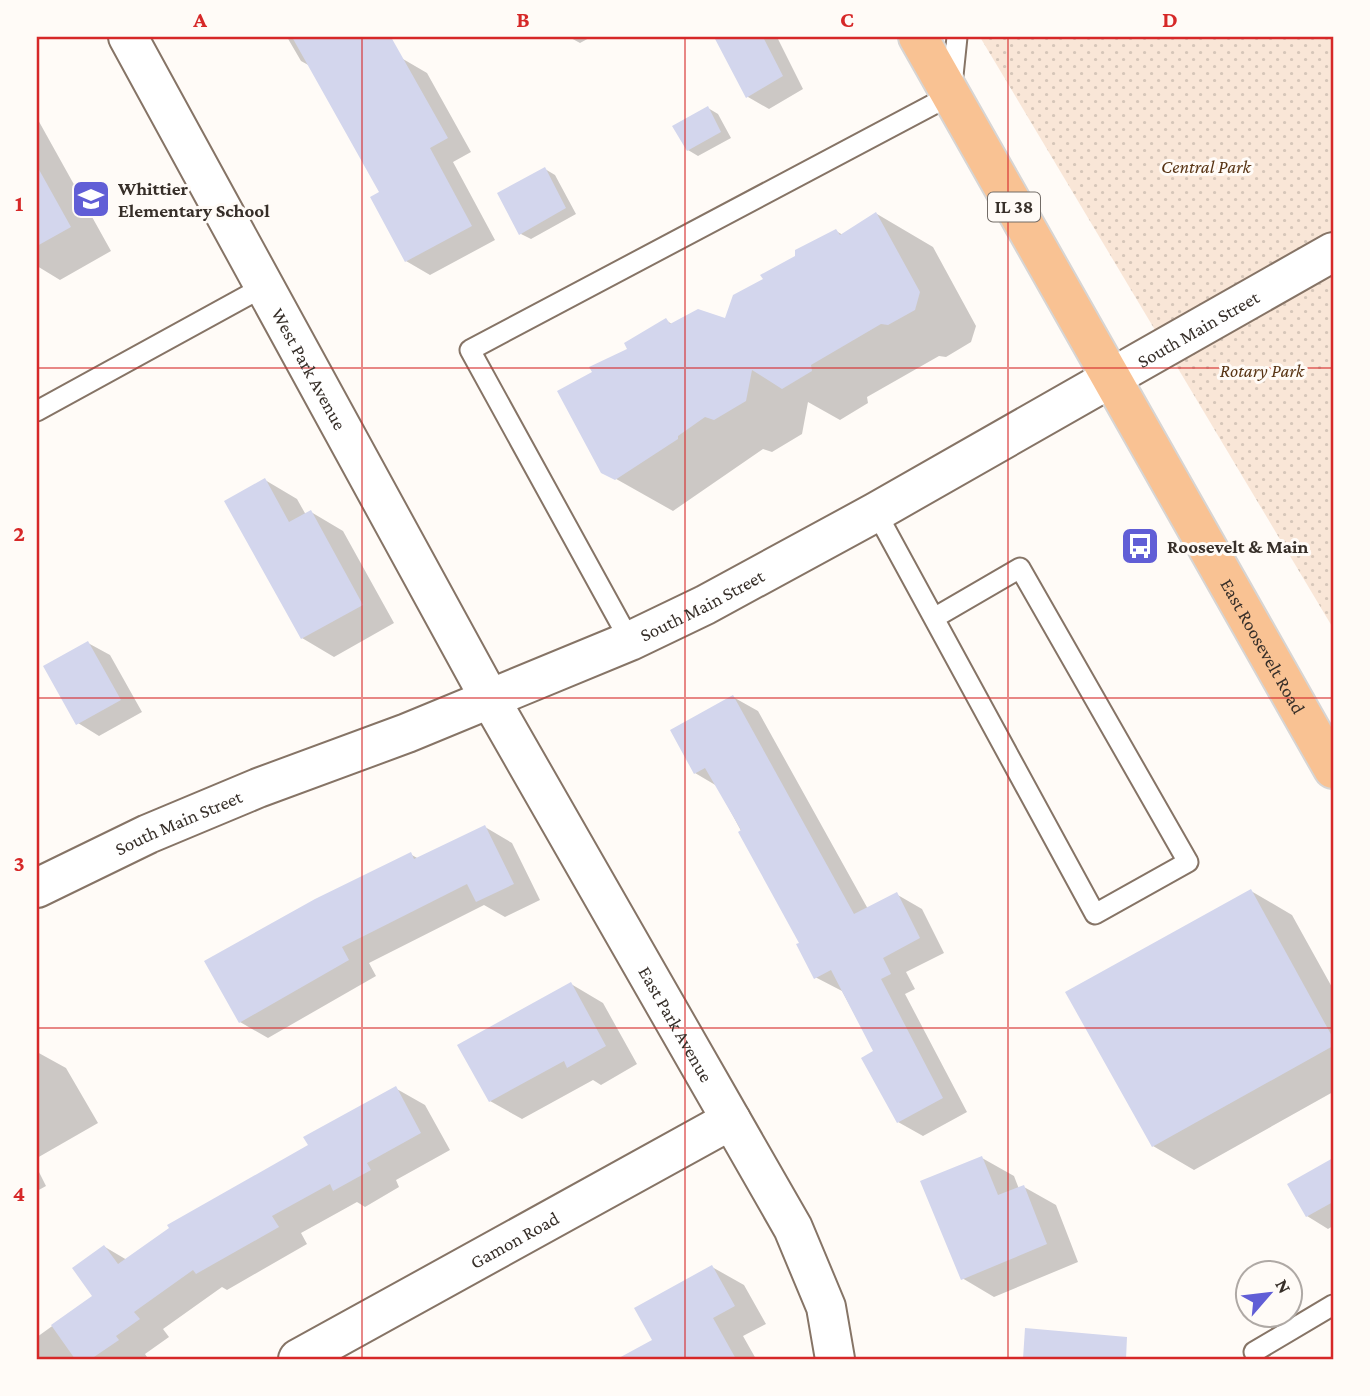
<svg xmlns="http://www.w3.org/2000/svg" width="1370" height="1396" font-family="'Crimson Pro',serif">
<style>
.park{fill:url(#park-dots)}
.shadow{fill:#0003}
.building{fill:#d3d6ed}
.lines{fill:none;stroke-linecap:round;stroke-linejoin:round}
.service-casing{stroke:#867466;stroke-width:23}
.minor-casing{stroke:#867466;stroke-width:42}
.tertiary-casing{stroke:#867466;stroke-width:42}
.primary-casing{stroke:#d7d5d4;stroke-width:42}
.service{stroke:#fff;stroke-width:19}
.minor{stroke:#fff;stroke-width:38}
.tertiary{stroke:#fff;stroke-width:38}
.primary{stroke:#f9c293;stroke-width:38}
.grid{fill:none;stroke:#d62828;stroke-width:2;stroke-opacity:0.55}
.labels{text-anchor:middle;stroke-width:6;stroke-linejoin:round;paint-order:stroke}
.shield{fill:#fffbf7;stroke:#736c67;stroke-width:2}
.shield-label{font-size:18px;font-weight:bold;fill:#372f29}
.park-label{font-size:19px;font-style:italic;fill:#583414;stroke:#fffbf7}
.poi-label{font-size:19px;font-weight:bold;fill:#372f29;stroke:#fffbf7;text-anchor:start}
.street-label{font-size:19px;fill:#372f29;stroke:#fffbf7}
.neatline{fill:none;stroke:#d62828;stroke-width:2.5}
.grid-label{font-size:23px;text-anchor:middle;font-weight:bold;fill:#d62828}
</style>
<defs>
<pattern id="park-dots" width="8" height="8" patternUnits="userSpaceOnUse" patternTransform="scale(1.75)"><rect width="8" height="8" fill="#f9e6d7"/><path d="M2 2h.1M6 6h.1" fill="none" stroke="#d6c6b9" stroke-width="1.8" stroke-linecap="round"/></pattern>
</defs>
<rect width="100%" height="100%" fill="#fffbf7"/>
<path class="park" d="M 980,37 L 1333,37 L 1333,628 Z"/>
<path class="shadow" d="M 287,37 L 376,37 L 393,65 L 403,59 L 427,73 L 471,152 L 453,162 L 495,240 L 430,275 L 406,261 L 382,192 L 310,66 L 301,61 Z
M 569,37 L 591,37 L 580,43 Z
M 715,37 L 777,37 L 803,89 L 769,109 L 748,97 Z
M 708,108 L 718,114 L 731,138 L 698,156 L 688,150 Z
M 37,118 L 111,251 L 60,280 L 37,266 Z
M 545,169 L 555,175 L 576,214 L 531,239 L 521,234 Z
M 877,214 L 933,247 L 976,326 L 971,342 L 946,357 L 939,356 L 867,397 L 868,403 L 840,420 L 808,402 L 802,434 L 772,452 L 763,449 L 673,511 L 602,471 L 629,350 L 666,320 L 673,325 L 726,321 L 766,280 L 796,257 L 836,231 L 843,235 Z
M 265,480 L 297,499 L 306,515 L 311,512 L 343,531 L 394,623 L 334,657 L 302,638 Z
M 88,643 L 110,655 L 142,712 L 99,736 L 78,723 Z
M 733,697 L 758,711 L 868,909 L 896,894 L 922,909 L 944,953 L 906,972 L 915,989 L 905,994 L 967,1112 L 923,1136 L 898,1122 L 875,1052 L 842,991 L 815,977 L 801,943 L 717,786 L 695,773 Z
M 485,827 L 512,843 L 540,900 L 505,917 L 484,905 L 369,963 L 376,976 L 268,1038 L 240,1022 L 410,854 L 419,859 Z
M 1251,891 L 1292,915 L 1333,989 L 1333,1092 L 1194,1170 L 1153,1146 Z
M 571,984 L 603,1003 L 637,1064 L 601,1085 L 593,1080 L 522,1119 L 490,1101 Z
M 37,1052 L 66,1068 L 98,1123 L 37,1158 Z
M 395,1088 L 425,1105 L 450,1150 L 396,1180 L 399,1187 L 365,1207 L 357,1202 L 301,1233 L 307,1244 L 227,1290 L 222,1287 L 163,1329 L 169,1337 L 145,1354 L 147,1357 L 145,1359 L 37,1359 L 37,1337 L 94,1296 L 105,1247 L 127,1260 L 310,1146 Z
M 982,1158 L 1014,1176 L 1019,1189 L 1024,1187 L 1056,1205 L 1078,1262 L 994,1297 L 962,1278 Z
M 1333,1160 L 1333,1226 L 1328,1229 L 1307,1216 L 1290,1185 Z
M 37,1168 L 46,1186 L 37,1191 Z
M 712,1267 L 744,1285 L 766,1324 L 743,1336 L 756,1359 L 646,1359 L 640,1349 L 654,1340 Z"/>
<path class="building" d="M 292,37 L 391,37 L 448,138 L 430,148 L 472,226 L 405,262 L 370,197 L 379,192 Z
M 714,37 L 763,37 L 783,76 L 746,98 Z
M 708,106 L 721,132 L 687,151 L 672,126 Z
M 37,166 L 71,227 L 37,246 Z
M 545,167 L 566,208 L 519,235 L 497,193 Z
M 876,212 L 920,292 L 915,310 L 888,325 L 881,324 L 811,365 L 812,371 L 782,389 L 752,370 L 746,401 L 714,420 L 705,417 L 678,436 L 678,439 L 615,480 L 601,473 L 557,391 L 592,372 L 589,367 L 627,349 L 624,343 L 666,318 L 670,324 L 698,309 L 725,318 L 733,295 L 763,279 L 760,275 L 795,256 L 795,250 L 836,229 L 840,235 Z
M 265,478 L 289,522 L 311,510 L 363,605 L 301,639 L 224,501 Z
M 88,641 L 121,700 L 76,725 L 43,666 Z
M 733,695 L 854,914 L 897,892 L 920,938 L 883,958 L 891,974 L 881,979 L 943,1098 L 897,1123 L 861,1058 L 873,1051 L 831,970 L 814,979 L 796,944 L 799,943 L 738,832 L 741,830 L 705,768 L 694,774 L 670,730 Z
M 485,825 L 514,884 L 476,902 L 467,884 L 342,947 L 349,960 L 239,1023 L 204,961 L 315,899 L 411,852 L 414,859 Z
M 1251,889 L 1333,1038 L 1333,1046 L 1152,1147 L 1065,992 Z
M 571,982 L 606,1046 L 567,1068 L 564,1061 L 489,1102 L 457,1045 Z
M 396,1086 L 421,1133 L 367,1163 L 371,1170 L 333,1191 L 330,1184 L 272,1216 L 279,1227 L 196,1274 L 193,1270 L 134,1312 L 140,1319 L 116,1336 L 119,1340 L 91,1359 L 75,1359 L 51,1325 L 92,1296 L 72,1268 L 104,1245 L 118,1264 L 169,1228 L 167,1225 L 308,1145 L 303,1137 Z
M 982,1156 L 998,1195 L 1024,1185 L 1047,1244 L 961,1280 L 920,1181 Z
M 1333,1158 L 1333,1202 L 1306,1217 L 1287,1184 Z
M 712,1265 L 735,1306 L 713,1318 L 736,1359 L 617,1359 L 652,1340 L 634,1308 Z
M 1025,1328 L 1127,1337 L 1126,1359 L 1023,1359 Z"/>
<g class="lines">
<defs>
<path id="service" d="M 37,411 L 265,286
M 876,512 L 1095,914 L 1188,862 L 1020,568 L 934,618
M 630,641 L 470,350 L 951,95 L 957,37
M 1254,1352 L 1333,1305"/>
<g id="minor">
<path id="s1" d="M 128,37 L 490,699 L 793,1228 L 826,1307 L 835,1359"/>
<path id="s2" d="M 37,888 L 148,834 L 258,788 L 407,733 L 630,641 L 705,605 L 876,512 L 1111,378"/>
<path id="s3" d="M 298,1359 L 731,1120"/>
</g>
<g id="tertiary">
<path id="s4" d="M 1111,378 L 1333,252"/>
</g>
<g id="primary">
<path id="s5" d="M 918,37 L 1333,769"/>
</g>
</defs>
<use href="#service" class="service-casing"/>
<use href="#minor" class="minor-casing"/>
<use href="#tertiary" class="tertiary-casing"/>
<use href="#primary" class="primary-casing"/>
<use href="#service" class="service"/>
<use href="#minor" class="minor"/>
<use href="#tertiary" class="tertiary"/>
<use href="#primary" class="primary"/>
</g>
<path class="grid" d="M 362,37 L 362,1359M 685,37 L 685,1359M 1008,37 L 1008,1359M 37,368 L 1333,368M 37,698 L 1333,698M 37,1028 L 1333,1028"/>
<defs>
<symbol id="school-square" viewBox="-11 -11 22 22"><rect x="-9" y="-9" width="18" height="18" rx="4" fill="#615ed6" stroke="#fffbf7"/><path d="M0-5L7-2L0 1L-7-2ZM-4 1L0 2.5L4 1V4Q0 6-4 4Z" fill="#fff"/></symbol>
<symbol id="bus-square" viewBox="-11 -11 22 22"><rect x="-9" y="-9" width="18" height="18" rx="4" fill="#615ed6" stroke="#fffbf7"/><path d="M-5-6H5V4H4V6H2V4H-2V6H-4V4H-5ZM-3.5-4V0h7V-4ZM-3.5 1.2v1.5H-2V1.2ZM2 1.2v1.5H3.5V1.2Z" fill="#fff"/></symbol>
</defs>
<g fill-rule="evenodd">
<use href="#school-square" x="69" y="177" width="44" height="44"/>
<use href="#bus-square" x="1118" y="524" width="44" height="44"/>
</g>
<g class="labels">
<rect class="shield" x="988" y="192.5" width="52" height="29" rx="5"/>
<g class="shield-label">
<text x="1014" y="213">IL 38</text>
</g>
<g class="park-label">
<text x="1206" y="173">Central Park</text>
<text x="1262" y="377">Rotary Park</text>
</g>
<g class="poi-label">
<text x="118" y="195">Whittier<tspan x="118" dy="22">Elementary School</tspan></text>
<text x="1167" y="553">Roosevelt &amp; Main</text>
</g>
<g class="street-label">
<text dy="7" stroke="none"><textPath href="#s4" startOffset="100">South Main Street</textPath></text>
<text dy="7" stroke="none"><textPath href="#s1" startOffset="378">West Park Avenue</textPath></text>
<text dy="7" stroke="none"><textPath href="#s2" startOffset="723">South Main Street</textPath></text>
<text dy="7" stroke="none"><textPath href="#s5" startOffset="700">East Roosevelt Road</textPath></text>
<text dy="7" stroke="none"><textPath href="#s2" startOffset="156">South Main Street</textPath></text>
<text dy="7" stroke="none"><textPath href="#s1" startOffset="1129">East Park Avenue</textPath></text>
<text dy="7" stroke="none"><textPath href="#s3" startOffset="247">Gamon Road</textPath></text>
</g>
</g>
<rect width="1370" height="1396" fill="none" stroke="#fffbf7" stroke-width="77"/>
<g transform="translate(1269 1294) rotate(62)"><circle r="33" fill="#fffbf7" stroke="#afa9a5" stroke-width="2"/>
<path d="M0-5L12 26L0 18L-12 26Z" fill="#615ed6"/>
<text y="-10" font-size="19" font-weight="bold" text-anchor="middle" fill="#372f29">N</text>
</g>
<rect x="38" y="38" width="1294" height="1320" class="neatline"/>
<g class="grid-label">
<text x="200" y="27">A</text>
<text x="523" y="27">B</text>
<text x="847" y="27">C</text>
<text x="1170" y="27">D</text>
<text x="19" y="211">1</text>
<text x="19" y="541">2</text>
<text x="19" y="871">3</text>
<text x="19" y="1201">4</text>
</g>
</svg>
